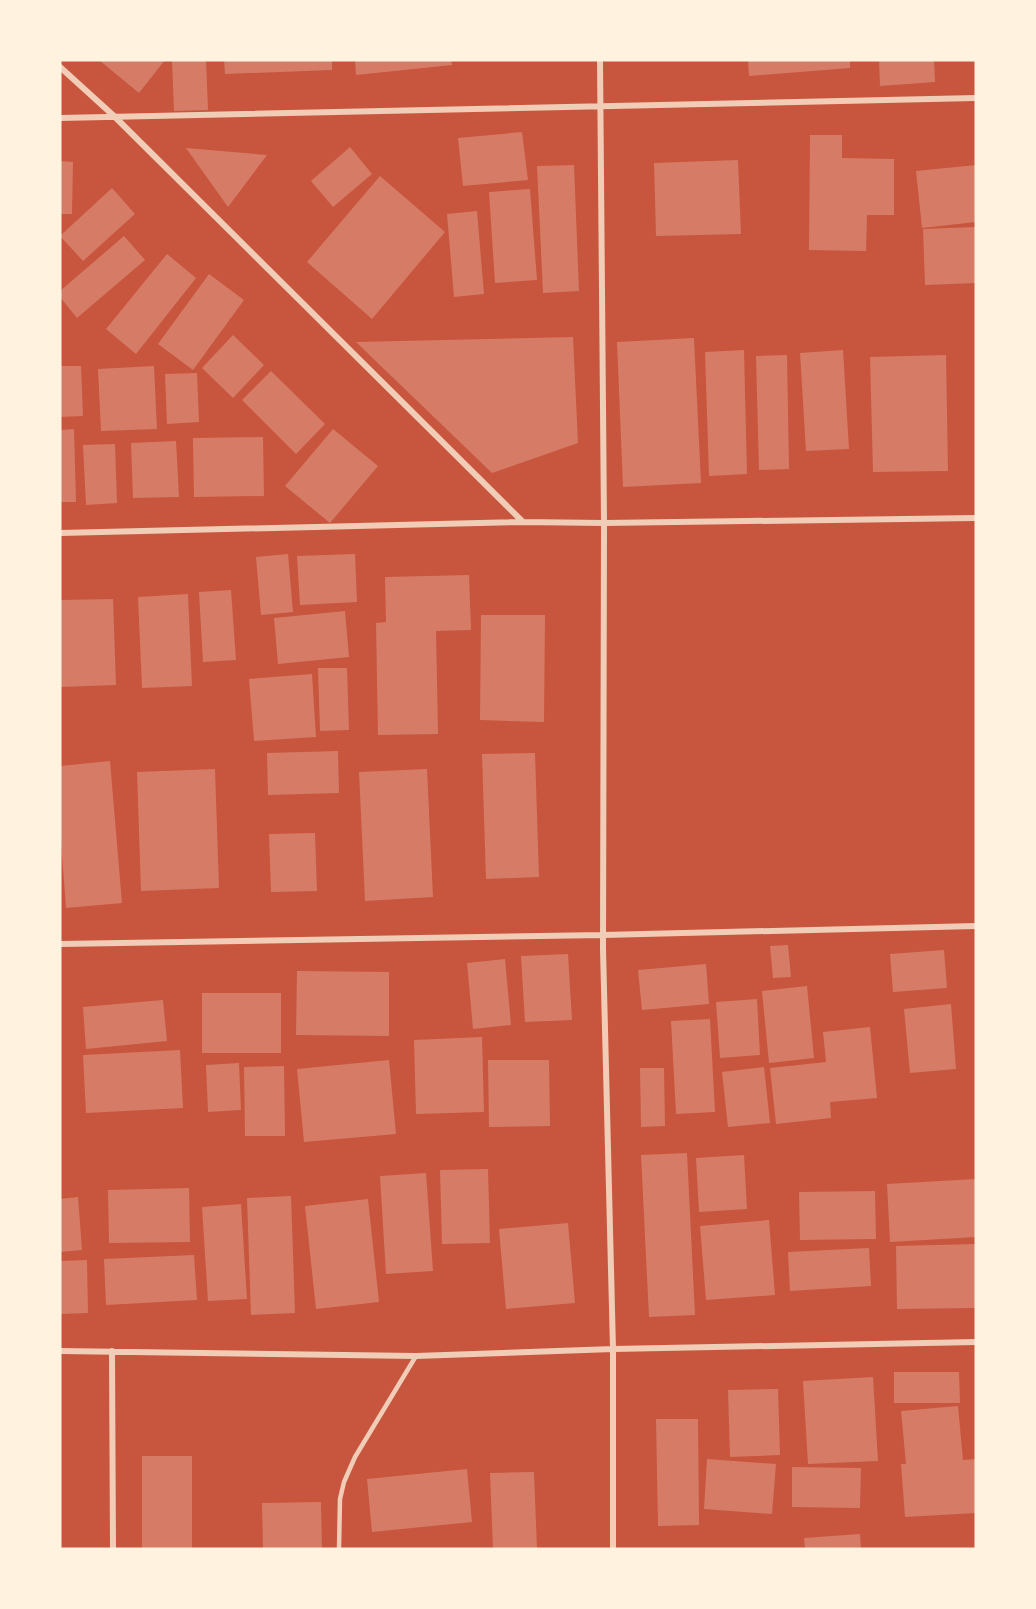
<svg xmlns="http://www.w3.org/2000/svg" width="1036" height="1609" font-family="Merriweather,serif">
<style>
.building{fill:#d67c66}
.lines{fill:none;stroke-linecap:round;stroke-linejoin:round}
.service{stroke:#f1ccb7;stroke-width:4.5}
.minor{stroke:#f1ccb7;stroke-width:6}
</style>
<rect width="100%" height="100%" fill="#c8553d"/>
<path class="building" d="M 99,60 L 165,60 L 139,93 Z
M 172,60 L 206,60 L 208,110 L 174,111 Z
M 224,60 L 332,60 L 332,70 L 225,74 Z
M 355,60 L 451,60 L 452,65 L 356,75 Z
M 748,60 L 850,60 L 850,68 L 749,76 Z
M 879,60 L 934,60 L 935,82 L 880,86 Z
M 522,132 L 528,180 L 463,186 L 458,138 Z
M 810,135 L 842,135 L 842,158 L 894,159 L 894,215 L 867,215 L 866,251 L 809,250 Z
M 350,147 L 372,174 L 333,207 L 311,181 Z
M 186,148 L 267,155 L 228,207 Z
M 738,160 L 741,234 L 656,236 L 654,163 Z
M 60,161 L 73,162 L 72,214 L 60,214 Z
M 574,165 L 579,291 L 543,293 L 537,166 Z
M 976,165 L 976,222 L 922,228 L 916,171 Z
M 380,176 L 445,232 L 372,319 L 307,262 Z
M 112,188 L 135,214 L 83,261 L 60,236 Z
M 530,189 L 537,280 L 495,283 L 489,192 Z
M 477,211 L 484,294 L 454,297 L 447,214 Z
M 976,227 L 976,283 L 925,285 L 923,229 Z
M 124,236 L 145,260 L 77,318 L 60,297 L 60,291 Z
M 167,254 L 196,278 L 136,354 L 106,329 Z
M 209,274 L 244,300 L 193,370 L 158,344 Z
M 233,335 L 264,365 L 233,398 L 202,368 Z
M 573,337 L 578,443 L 492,473 L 356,342 Z
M 694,338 L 701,483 L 623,487 L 617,342 Z
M 744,350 L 747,474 L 709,476 L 705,352 Z
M 843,350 L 849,449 L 806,451 L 800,353 Z
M 787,355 L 789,469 L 759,470 L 756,356 Z
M 946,355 L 948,471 L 873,472 L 870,357 Z
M 60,366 L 81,366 L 83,416 L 60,417 Z
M 154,366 L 157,429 L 101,431 L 98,369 Z
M 271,371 L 325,424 L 296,454 L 242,400 Z
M 197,373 L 199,422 L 167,424 L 165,374 Z
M 74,429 L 76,502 L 60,502 L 60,430 Z
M 333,429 L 378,466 L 330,523 L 285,486 Z
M 263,437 L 264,496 L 194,497 L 193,438 Z
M 176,441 L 179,497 L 133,498 L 131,443 Z
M 115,444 L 117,503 L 86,505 L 83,445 Z
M 288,554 L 293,612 L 261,615 L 256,557 Z
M 355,554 L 357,602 L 300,605 L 297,556 Z
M 469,575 L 471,630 L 436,631 L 438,734 L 378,735 L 376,623 L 386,622 L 385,577 Z
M 231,590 L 236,660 L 203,662 L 199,592 Z
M 188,594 L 192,686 L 142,688 L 138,597 Z
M 113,599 L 116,685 L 60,687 L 60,600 Z
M 345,611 L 349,657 L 278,664 L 274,618 Z
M 481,615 L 545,615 L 544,722 L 480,720 Z
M 318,668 L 347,668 L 349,730 L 320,731 Z
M 312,674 L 316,737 L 254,741 L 249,679 Z
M 338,751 L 339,793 L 268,795 L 267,753 Z
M 535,753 L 539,877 L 486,879 L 482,754 Z
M 110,761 L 122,903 L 66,908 L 60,828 L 60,766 Z
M 215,769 L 219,888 L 141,891 L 137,772 Z
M 427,769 L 433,897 L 365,901 L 359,772 Z
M 315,833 L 317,891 L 271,892 L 269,834 Z
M 788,945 L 791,977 L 773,978 L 770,946 Z
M 944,950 L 947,988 L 893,992 L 890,954 Z
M 568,954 L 572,1020 L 525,1022 L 521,956 Z
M 505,959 L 511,1025 L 473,1029 L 467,963 Z
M 706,964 L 709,1004 L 642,1010 L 638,970 Z
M 297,971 L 389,972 L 389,1036 L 296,1035 Z
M 807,986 L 814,1058 L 769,1063 L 762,991 Z
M 202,993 L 281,993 L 281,1053 L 202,1053 Z
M 757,999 L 760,1055 L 720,1058 L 716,1002 Z
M 163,1000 L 167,1041 L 86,1049 L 83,1007 Z
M 951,1004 L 956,1069 L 910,1073 L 904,1009 Z
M 710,1019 L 715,1112 L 676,1114 L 671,1021 Z
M 870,1027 L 877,1098 L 830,1102 L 831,1118 L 776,1124 L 770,1068 L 826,1062 L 823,1032 Z
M 482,1037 L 484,1112 L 416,1114 L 414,1040 Z
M 180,1050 L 183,1108 L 86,1113 L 83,1055 Z
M 389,1060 L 396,1134 L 304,1142 L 297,1069 Z
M 488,1060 L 549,1060 L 550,1126 L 489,1127 Z
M 239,1063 L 241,1110 L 208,1112 L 206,1065 Z
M 284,1066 L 285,1136 L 245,1136 L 244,1067 Z
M 764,1067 L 770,1123 L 728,1127 L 722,1072 Z
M 640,1068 L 664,1068 L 665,1126 L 641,1127 Z
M 687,1153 L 695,1315 L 649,1317 L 641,1155 Z
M 744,1155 L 747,1209 L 699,1212 L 696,1158 Z
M 488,1169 L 490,1243 L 442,1244 L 440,1170 Z
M 426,1173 L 433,1271 L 386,1274 L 380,1176 Z
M 976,1179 L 976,1237 L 890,1242 L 887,1184 Z
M 189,1188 L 190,1242 L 109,1243 L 108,1190 Z
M 875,1191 L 876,1239 L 800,1240 L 799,1192 Z
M 291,1196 L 295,1313 L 251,1315 L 247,1198 Z
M 78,1197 L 82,1250 L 60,1252 L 60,1199 Z
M 368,1199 L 379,1302 L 316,1309 L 305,1206 Z
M 241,1204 L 247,1299 L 208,1301 L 202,1207 Z
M 769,1220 L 775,1295 L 706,1300 L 700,1226 Z
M 568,1223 L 575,1303 L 506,1309 L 499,1229 Z
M 976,1244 L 976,1308 L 897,1309 L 896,1246 Z
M 869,1248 L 871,1286 L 790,1291 L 788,1252 Z
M 194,1255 L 197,1300 L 106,1305 L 104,1259 Z
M 87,1260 L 88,1313 L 60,1314 L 60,1261 Z
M 894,1372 L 959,1372 L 960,1403 L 894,1403 Z
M 873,1377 L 878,1461 L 808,1464 L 803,1381 Z
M 778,1389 L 780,1455 L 730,1457 L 728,1390 Z
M 958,1406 L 963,1460 L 976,1459 L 976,1513 L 905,1517 L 901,1464 L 906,1464 L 901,1411 Z
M 656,1419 L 698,1419 L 699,1525 L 658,1526 Z
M 142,1456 L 192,1456 L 192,1549 L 142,1549 Z
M 707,1459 L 776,1464 L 772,1514 L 704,1509 Z
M 792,1467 L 861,1468 L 860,1508 L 792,1507 Z
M 467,1469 L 472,1522 L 372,1532 L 367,1479 Z
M 534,1472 L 537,1549 L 493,1549 L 490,1473 Z
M 321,1502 L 322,1549 L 263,1549 L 262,1503 Z
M 860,1534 L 861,1549 L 805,1549 L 804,1538 Z"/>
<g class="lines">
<path class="service" d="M 339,1549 L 340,1499 L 344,1482 L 355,1457 L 416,1356"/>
<path class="minor" d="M 600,60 L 604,523 L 603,949 L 613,1349 L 613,1549
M 60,67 L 114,116 L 523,522
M 60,118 L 976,98
M 60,533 L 523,522 L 604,523 L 976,518
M 60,944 L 603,935 L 976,926
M 60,1351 L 416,1356 L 613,1349 L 976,1342
M 112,1351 L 113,1549"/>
</g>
<rect width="1036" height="1609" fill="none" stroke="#fff3e0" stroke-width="123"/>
</svg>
